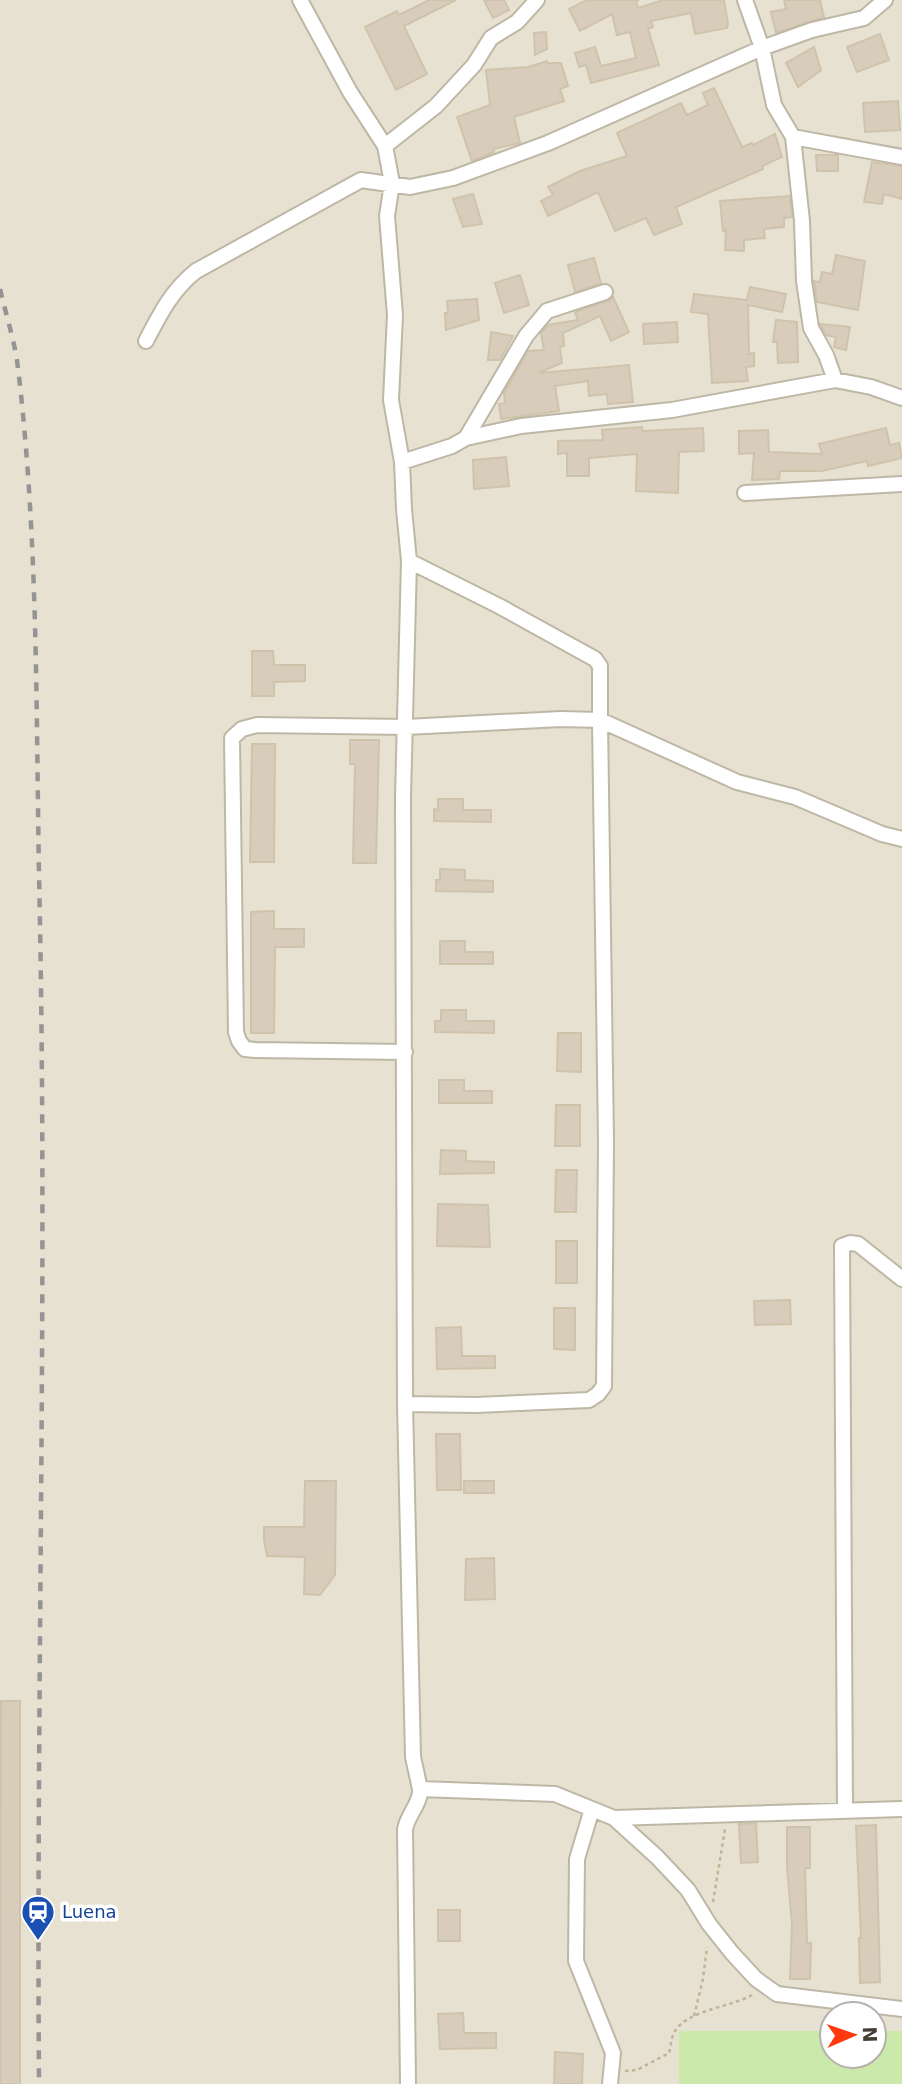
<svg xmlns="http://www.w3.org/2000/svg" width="902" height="2084" font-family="'DejaVu Sans',sans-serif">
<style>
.residential{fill:#e7e1d1;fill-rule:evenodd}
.pitch{fill:#cbe9aa}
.building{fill:#d8cdbb;stroke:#d0c3ab;stroke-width:2}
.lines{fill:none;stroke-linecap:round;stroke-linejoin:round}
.street-casing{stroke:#beb7a6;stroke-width:18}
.path{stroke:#c1b396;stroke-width:2.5;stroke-dasharray:3.5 3.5;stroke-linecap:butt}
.street{stroke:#fff;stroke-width:14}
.rail{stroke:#949494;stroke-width:4.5;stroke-dasharray:9 9;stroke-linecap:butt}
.labels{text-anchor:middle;stroke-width:7;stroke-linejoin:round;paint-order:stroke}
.transit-label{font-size:18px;fill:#164399;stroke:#fff;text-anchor:start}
</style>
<rect width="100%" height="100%" fill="#f3efe3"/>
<path class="residential" d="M 0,0 L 902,0 L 902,2084 L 0,2084 ZM 832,2014 L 874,2014 L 874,2056 L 832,2056 Z"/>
<path class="pitch" d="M 679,2031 L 832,2031 L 832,2056 L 874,2056 L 874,2031 L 902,2031 L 902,2084 L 679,2084 Z"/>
<path class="building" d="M 429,0 L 456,0 L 404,26 L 427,74 L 396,90 L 365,27 L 397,11 L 399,15 Z
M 484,0 L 504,0 L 509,10 L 493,18 Z
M 587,0 L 639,0 L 636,1 L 638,8 L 663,0 L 724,0 L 728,24 L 727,28 L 695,34 L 691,13 L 651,21 L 653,27 L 648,29 L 659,65 L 591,83 L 586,65 L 579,67 L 575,53 L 595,47 L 601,66 L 636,58 L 630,32 L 617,35 L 612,14 L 580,31 L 569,9 Z
M 784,0 L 820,0 L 824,17 L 776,33 L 771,12 L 786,9 Z
M 546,32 L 547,49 L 535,55 L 534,33 Z
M 880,34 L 889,60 L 857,72 L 847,47 Z
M 814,47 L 821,70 L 798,87 L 786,63 Z
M 547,61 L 547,63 L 561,63 L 568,86 L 560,89 L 564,101 L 514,117 L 520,143 L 493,149 L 494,152 L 472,161 L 457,117 L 490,105 L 486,70 L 528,67 Z
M 714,88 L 742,147 L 752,143 L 753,145 L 775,134 L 782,157 L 762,166 L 763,169 L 676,207 L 682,224 L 654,235 L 646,218 L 615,231 L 598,192 L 548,216 L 541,201 L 553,195 L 548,187 L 580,171 L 627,156 L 617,133 L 681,103 L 687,115 L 708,105 L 703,93 Z
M 898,101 L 900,130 L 865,132 L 863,103 Z
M 816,155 L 838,155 L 838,171 L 817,171 Z
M 872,162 L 902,166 L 902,199 L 884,194 L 882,204 L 864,202 Z
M 473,194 L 482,224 L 463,227 L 453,199 Z
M 790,196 L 792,217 L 784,218 L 784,227 L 764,229 L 765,238 L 744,240 L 744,251 L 725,250 L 726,230 L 723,231 L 720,201 Z
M 836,255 L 865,261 L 858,310 L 817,302 L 814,281 L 820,282 L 822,272 L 832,274 Z
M 594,258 L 601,283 L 575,292 L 568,265 Z
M 520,275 L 529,305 L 504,313 L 495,283 Z
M 750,287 L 786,294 L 782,312 L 748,305 L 749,354 L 754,353 L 754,366 L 746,367 L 748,381 L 712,383 L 708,314 L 691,312 L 694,294 L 747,300 Z
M 613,297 L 629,332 L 611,341 L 600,316 L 563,333 L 564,346 L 560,347 L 562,363 L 539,373 L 629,365 L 633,402 L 608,404 L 607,394 L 589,396 L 588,381 L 555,386 L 559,411 L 501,419 L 499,404 L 505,403 L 504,393 L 528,351 L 544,350 L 541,333 L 548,325 L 578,320 L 575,313 L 580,310 L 608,301 Z
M 477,299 L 479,320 L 446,330 L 445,313 L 448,313 L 447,301 Z
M 776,320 L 797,322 L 798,362 L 778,363 L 777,342 L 773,342 Z
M 677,322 L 678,342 L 644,344 L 643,324 Z
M 820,324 L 850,327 L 846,350 L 834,347 L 836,337 L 826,335 Z
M 491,332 L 513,336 L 500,360 L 488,360 Z
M 642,427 L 643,431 L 703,428 L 704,451 L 679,452 L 678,493 L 636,491 L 637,454 L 589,458 L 589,476 L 567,476 L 567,453 L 558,454 L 558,441 L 603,440 L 602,430 Z
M 886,428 L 890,445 L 899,443 L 902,458 L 868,466 L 867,461 L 822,471 L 780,471 L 779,479 L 752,480 L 754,453 L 739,454 L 739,431 L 768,430 L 769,452 L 822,454 L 819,444 Z
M 506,457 L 509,486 L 474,489 L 473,460 Z
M 252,651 L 273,651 L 274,665 L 305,665 L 305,681 L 274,682 L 274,696 L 252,696 Z
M 350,740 L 379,740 L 376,863 L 353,863 L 355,764 L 350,764 Z
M 252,744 L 275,744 L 274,862 L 250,862 Z
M 438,799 L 463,799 L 463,810 L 491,810 L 491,822 L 434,821 L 434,809 L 438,810 Z
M 440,869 L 465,870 L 465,880 L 493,881 L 493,892 L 436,891 L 436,880 L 440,880 Z
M 274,911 L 274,929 L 304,929 L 304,947 L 275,947 L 274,1033 L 251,1033 L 251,912 Z
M 440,941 L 465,941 L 465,952 L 493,952 L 493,964 L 440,964 Z
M 441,1010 L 466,1010 L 466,1021 L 494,1021 L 494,1033 L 435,1032 L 435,1021 L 441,1021 Z
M 558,1033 L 581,1033 L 581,1072 L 557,1071 Z
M 439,1080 L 464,1080 L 464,1091 L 492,1091 L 492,1103 L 439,1103 Z
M 556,1105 L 580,1105 L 580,1146 L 555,1146 Z
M 441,1150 L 466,1151 L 466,1161 L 494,1162 L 494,1173 L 440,1174 Z
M 556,1170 L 577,1170 L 576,1212 L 555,1212 Z
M 438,1204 L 488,1205 L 490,1247 L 437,1246 Z
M 556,1241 L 577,1241 L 577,1283 L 556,1283 Z
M 790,1300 L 791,1324 L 755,1325 L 754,1301 Z
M 554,1308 L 575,1308 L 575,1350 L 554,1349 Z
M 461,1327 L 462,1356 L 495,1356 L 495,1368 L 437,1369 L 436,1328 Z
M 436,1434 L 460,1434 L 461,1490 L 437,1490 Z
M 305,1481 L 336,1481 L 335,1575 L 320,1595 L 304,1594 L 305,1557 L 267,1556 L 264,1540 L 264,1527 L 304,1527 Z
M 464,1481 L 494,1481 L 494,1493 L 464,1493 Z
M 494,1558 L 495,1599 L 465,1600 L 466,1559 Z
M 1,1701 L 20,1701 L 20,2084 L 0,2084 Z
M 756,1823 L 758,1862 L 741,1863 L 739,1824 Z
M 876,1825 L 880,1982 L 860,1983 L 859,1938 L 861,1938 L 856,1826 Z
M 787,1827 L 810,1827 L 810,1868 L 805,1868 L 807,1943 L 811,1943 L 810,1979 L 790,1979 L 792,1924 L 787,1867 Z
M 438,1910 L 460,1910 L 460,1941 L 438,1941 Z
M 463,2013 L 464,2033 L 496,2033 L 496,2048 L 440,2049 L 438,2014 Z
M 555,2052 L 583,2054 L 582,2084 L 554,2084 Z"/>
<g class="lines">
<defs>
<path id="street" d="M 300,0 L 350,92 L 385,146 L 392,183 L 387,216 L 395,315 L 391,400 L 402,462 L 404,509 L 409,561 L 403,797 L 405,1404 L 413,1757 L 420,1789 L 555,1794 L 614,1818 L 657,1857 L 688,1890 L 709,1924 L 732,1953 L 756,1979 L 777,1994 L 902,2009
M 745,0 L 762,48 L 774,105 L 793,137 L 802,221 L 804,281 L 811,328 L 826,355 L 835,380
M 793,137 L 902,157
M 385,146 L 436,106 L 474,65 L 491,38 L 517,22 L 537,0
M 146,341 C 160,314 172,290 196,271 L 361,180 L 410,187 L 453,178 L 548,143 L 762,48 L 812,30 L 864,18 L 885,0
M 466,438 L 526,336 L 547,311 L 605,292
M 402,462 L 452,446 L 466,438 L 521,426 L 672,410 L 835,380 L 871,387 L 902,398
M 745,493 L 902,484
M 409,561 L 499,606 L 595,659 L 600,666 L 600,720 L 737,782 L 795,797 L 882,834 L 902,839
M 405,1404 L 476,1405 L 589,1400 L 598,1394 L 604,1386 L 606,1142 L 600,720 L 561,719 L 406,727 L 257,725 L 242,729 L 232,738 L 236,1032 L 239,1041 L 245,1049 L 255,1050 L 405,1052
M 592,1809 L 577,1859 L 576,1961 L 613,2053 L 610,2084
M 845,1811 L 842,1246 L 850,1243 L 858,1244 L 902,1279
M 614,1818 L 902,1809
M 408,2084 L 405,1829 C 408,1814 421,1803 420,1789"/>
</defs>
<use href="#street" class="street-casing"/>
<path class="path" d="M 713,1902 L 725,1829
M 694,2016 L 703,1979 L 707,1947
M 625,2071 L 637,2070 L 669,2053 C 671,2047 671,2037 675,2031 C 688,2010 731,2007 752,1995"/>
<use href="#street" class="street"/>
<path class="rail" d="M 0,289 C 6,315 15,342 18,368 C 38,536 36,706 39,874 C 48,1277 36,1681 39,2084"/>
</g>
<defs>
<symbol id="station-pin" viewBox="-11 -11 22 30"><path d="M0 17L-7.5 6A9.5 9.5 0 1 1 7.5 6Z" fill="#1a4fb4" stroke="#fff"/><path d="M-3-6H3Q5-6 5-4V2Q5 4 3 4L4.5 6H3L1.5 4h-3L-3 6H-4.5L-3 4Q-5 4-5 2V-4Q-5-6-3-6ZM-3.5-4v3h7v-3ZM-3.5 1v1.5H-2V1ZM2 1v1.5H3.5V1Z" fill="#fff"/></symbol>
</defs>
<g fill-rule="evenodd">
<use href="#station-pin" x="19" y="1893" width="38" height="52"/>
</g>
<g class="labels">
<g class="transit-label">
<text x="62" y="1918">Luena</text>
</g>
</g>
<g transform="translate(853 2035) rotate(88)"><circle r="33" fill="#ffffff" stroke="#b5b2ad" stroke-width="2"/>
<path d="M0-5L12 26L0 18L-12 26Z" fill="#ff3a0e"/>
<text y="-10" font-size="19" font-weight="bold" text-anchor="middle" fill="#453f33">N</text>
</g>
</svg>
